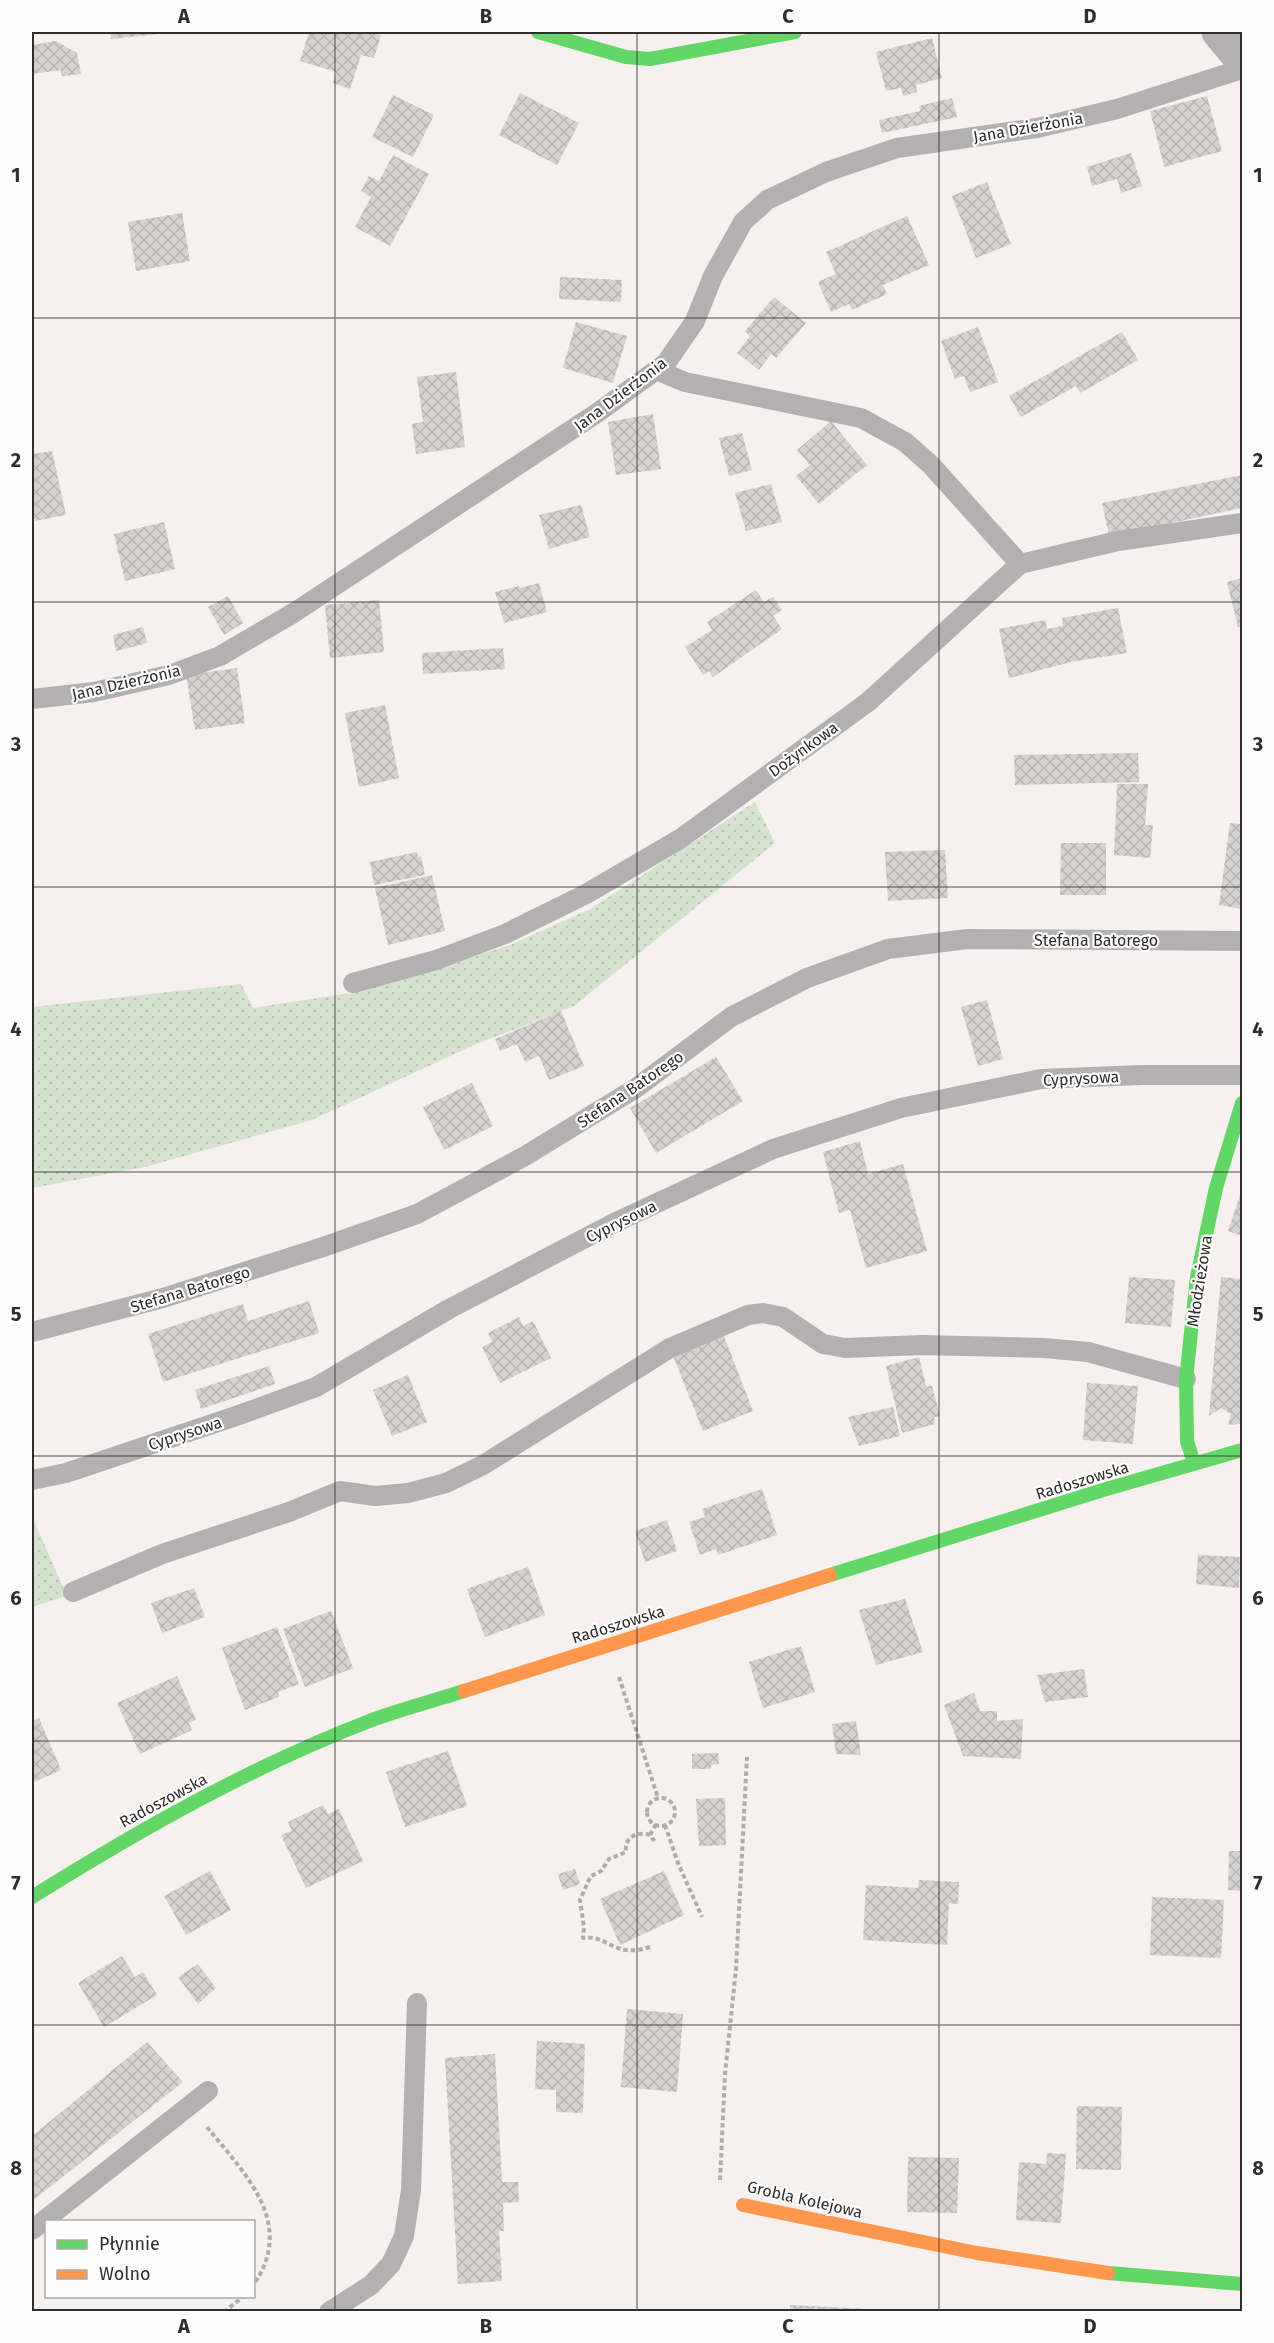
<svg xmlns="http://www.w3.org/2000/svg" width="1274" height="2343" font-family="'Fira Sans',sans-serif">
<style>
.grass{fill:url(#grass-dots)}
.building{fill:url(#building-cross-hatch)}
.lines{fill:none;stroke-linecap:round;stroke-linejoin:round}
.path{stroke:#aeadad;stroke-width:4;stroke-dasharray:4.5 3;stroke-linecap:butt}
.lane{stroke:#b2b0b1;stroke-width:20}
.street{stroke:#b2b0b1;stroke-width:33}
.fast{stroke:#63d668;stroke-width:14}
.slow{stroke:#ff974d;stroke-width:14}
.grid{fill:none;stroke:#302d2b;stroke-width:1.5;stroke-opacity:0.55}
.labels{text-anchor:middle;stroke-width:4.5;stroke-linejoin:round;paint-order:stroke}
.street-label{font-size:16px;fill:#302d2b;stroke:#fefefe}
.neatline{fill:none;stroke:#302d2b;stroke-width:2}
.grid-label{font-size:20px;text-anchor:middle;font-weight:bold;fill:#302d2b}
</style>
<defs>
<pattern id="grass-dots" width="8" height="8" patternUnits="userSpaceOnUse" patternTransform="scale(1.5)"><rect width="8" height="8" fill="#d5e2ce"/><path d="M2 2h.1M6 6h.1" fill="none" stroke="#b7c2b1" stroke-width="1.8" stroke-linecap="round"/></pattern>
<pattern id="building-cross-hatch" width="8" height="8" patternUnits="userSpaceOnUse" patternTransform="scale(1.5)"><rect width="8" height="8" fill="#d6d2d0"/><path d="M0 0l8 8M0 8l8-8" fill="none" stroke="#b8b5b3"/></pattern>
</defs>
<rect width="100%" height="100%" fill="#f6f0ee"/>
<path class="grass" d="M 755,802 L 775,843 L 574,1006 L 474,1045 L 312,1120 L 145,1167 L 32,1188 L 32,1007 L 241,984 L 253,1008 L 357,992 L 510,945 L 590,909 Z
M 32,1516 L 67,1596 L 32,1607 Z"/>
<path class="building" d="M 110,32 L 167,32 L 167,33 L 111,39 Z
M 309,32 L 370,32 L 381,35 L 374,58 L 361,55 L 350,89 L 333,83 L 336,72 L 300,61 Z
M 932,38 L 942,78 L 916,85 L 917,92 L 903,96 L 901,88 L 886,91 L 876,52 Z
M 56,41 L 77,53 L 81,74 L 62,76 L 61,70 L 32,74 L 32,45 Z
M 520,93 L 579,123 L 557,165 L 499,135 Z
M 393,95 L 434,115 L 413,157 L 372,137 Z
M 1207,96 L 1222,151 L 1164,167 L 1150,111 Z
M 952,98 L 957,117 L 882,133 L 879,120 L 920,111 L 919,106 Z
M 1131,153 L 1142,186 L 1121,193 L 1117,179 L 1092,186 L 1087,167 Z
M 393,155 L 429,174 L 390,246 L 355,227 L 371,197 L 361,191 L 369,176 L 379,181 Z
M 987,182 L 1011,244 L 976,258 L 952,196 Z
M 182,213 L 190,261 L 136,271 L 128,222 Z
M 907,216 L 929,265 L 883,285 L 887,294 L 852,310 L 849,304 L 831,312 L 818,282 L 836,274 L 826,252 Z
M 560,277 L 622,280 L 621,302 L 559,299 Z
M 774,297 L 806,323 L 776,358 L 771,354 L 759,370 L 737,353 L 750,336 L 745,331 Z
M 576,322 L 627,336 L 613,383 L 563,368 Z
M 978,327 L 998,382 L 970,392 L 964,376 L 955,379 L 941,341 Z
M 1122,332 L 1138,360 L 1080,393 L 1076,386 L 1021,417 L 1009,396 Z
M 456,372 L 465,447 L 416,454 L 412,424 L 423,422 L 417,377 Z
M 653,414 L 661,469 L 616,475 L 608,422 Z
M 831,421 L 867,465 L 819,504 L 796,476 L 810,465 L 797,450 Z
M 742,433 L 752,470 L 729,476 L 719,438 Z
M 52,451 L 66,515 L 35,521 L 32,508 L 32,454 Z
M 1242,475 L 1242,508 L 1109,536 L 1102,503 Z
M 771,484 L 782,522 L 746,531 L 735,493 Z
M 581,505 L 590,537 L 549,549 L 539,515 Z
M 164,522 L 175,569 L 125,581 L 114,534 Z
M 1242,578 L 1242,626 L 1238,627 L 1227,582 Z
M 539,583 L 547,612 L 504,623 L 495,592 L 519,586 L 520,588 Z
M 756,590 L 764,602 L 773,597 L 782,610 L 773,616 L 782,629 L 713,677 L 709,671 L 703,675 L 685,647 L 712,630 L 707,622 Z
M 228,596 L 243,623 L 224,635 L 208,607 Z
M 379,600 L 384,652 L 330,658 L 325,605 Z
M 1118,608 L 1127,653 L 1071,662 L 1009,678 L 999,629 L 1045,620 L 1047,629 L 1063,626 L 1062,618 Z
M 143,627 L 147,643 L 116,651 L 113,635 Z
M 503,648 L 505,669 L 423,674 L 422,653 Z
M 237,668 L 245,723 L 195,730 L 186,675 Z
M 385,705 L 399,778 L 359,787 L 345,713 Z
M 1138,753 L 1139,782 L 1015,785 L 1014,755 Z
M 1117,784 L 1148,784 L 1145,825 L 1153,825 L 1150,858 L 1114,855 Z
M 1230,823 L 1242,824 L 1242,909 L 1219,905 Z
M 1061,843 L 1106,843 L 1106,895 L 1060,895 Z
M 945,850 L 948,898 L 888,901 L 885,852 Z
M 417,852 L 418,857 L 421,856 L 425,875 L 374,885 L 370,862 Z
M 432,875 L 445,931 L 388,945 L 375,888 Z
M 987,1000 L 1003,1059 L 978,1066 L 961,1007 Z
M 561,1011 L 584,1066 L 549,1080 L 539,1056 L 525,1062 L 517,1044 L 500,1051 L 495,1039 Z
M 716,1057 L 743,1101 L 656,1153 L 630,1108 Z
M 472,1083 L 493,1126 L 444,1150 L 423,1107 Z
M 860,1141 L 868,1174 L 903,1164 L 927,1251 L 866,1268 L 850,1210 L 839,1213 L 823,1152 Z
M 1242,1189 L 1242,1236 L 1228,1231 Z
M 1129,1277 L 1175,1280 L 1171,1327 L 1125,1323 Z
M 1221,1277 L 1242,1279 L 1242,1398 L 1240,1424 L 1228,1425 L 1231,1414 L 1221,1408 L 1209,1416 Z
M 309,1301 L 319,1333 L 163,1382 L 148,1334 L 243,1304 L 248,1321 Z
M 519,1317 L 523,1326 L 533,1321 L 551,1358 L 500,1383 L 482,1347 L 492,1342 L 488,1333 Z
M 724,1336 L 753,1411 L 703,1431 L 673,1356 Z
M 919,1357 L 926,1386 L 932,1386 L 940,1416 L 934,1417 L 935,1424 L 902,1433 L 886,1366 Z
M 269,1366 L 275,1384 L 201,1409 L 195,1390 Z
M 408,1375 L 427,1422 L 392,1436 L 373,1390 Z
M 1087,1383 L 1138,1386 L 1133,1444 L 1083,1440 Z
M 893,1407 L 900,1436 L 859,1446 L 848,1417 Z
M 762,1489 L 777,1535 L 718,1555 L 716,1549 L 700,1555 L 689,1522 L 705,1517 L 702,1509 Z
M 667,1520 L 677,1551 L 645,1562 L 635,1531 Z
M 1198,1555 L 1240,1557 L 1239,1588 L 1196,1584 Z
M 528,1567 L 545,1615 L 485,1637 L 467,1589 Z
M 194,1588 L 205,1617 L 162,1633 L 151,1603 Z
M 905,1599 L 923,1652 L 876,1665 L 859,1610 Z
M 331,1611 L 353,1668 L 305,1687 L 283,1629 Z
M 277,1627 L 299,1684 L 278,1692 L 279,1697 L 245,1710 L 222,1648 Z
M 801,1646 L 815,1692 L 763,1708 L 749,1662 Z
M 1084,1669 L 1088,1697 L 1045,1702 L 1037,1675 Z
M 177,1676 L 196,1720 L 189,1723 L 192,1730 L 140,1754 L 117,1703 Z
M 974,1693 L 980,1711 L 997,1711 L 997,1721 L 1023,1719 L 1021,1759 L 963,1756 L 944,1705 Z
M 39,1718 L 61,1770 L 32,1783 L 32,1721 Z
M 856,1721 L 861,1755 L 836,1754 L 832,1724 Z
M 448,1751 L 467,1806 L 405,1827 L 386,1772 Z
M 718,1753 L 719,1764 L 711,1765 L 711,1769 L 692,1769 L 692,1754 Z
M 725,1798 L 726,1845 L 699,1846 L 696,1799 Z
M 323,1805 L 328,1814 L 339,1809 L 363,1861 L 306,1888 L 281,1835 L 292,1831 L 288,1822 Z
M 1229,1851 L 1242,1851 L 1242,1891 L 1228,1890 Z
M 575,1869 L 580,1884 L 563,1890 L 558,1874 Z
M 210,1871 L 231,1910 L 186,1935 L 164,1896 Z
M 664,1871 L 684,1915 L 620,1945 L 600,1899 Z
M 919,1880 L 959,1882 L 958,1904 L 949,1903 L 947,1945 L 863,1940 L 866,1885 L 918,1888 Z
M 1152,1897 L 1224,1900 L 1221,1958 L 1150,1955 Z
M 122,1956 L 135,1977 L 143,1972 L 157,1995 L 104,2027 L 78,1983 Z
M 198,1964 L 216,1988 L 198,2004 L 178,1977 Z
M 627,2009 L 683,2014 L 677,2092 L 621,2087 Z
M 537,2041 L 585,2044 L 583,2113 L 556,2112 L 556,2090 L 535,2089 Z
M 147,2042 L 183,2082 L 32,2201 L 32,2136 Z
M 495,2054 L 502,2182 L 518,2182 L 519,2202 L 503,2203 L 504,2231 L 499,2231 L 502,2281 L 458,2284 L 445,2058 Z
M 1077,2106 L 1122,2107 L 1121,2170 L 1076,2169 Z
M 1047,2153 L 1066,2154 L 1061,2223 L 1016,2220 L 1019,2162 L 1046,2164 Z
M 908,2157 L 959,2158 L 957,2213 L 907,2212 Z
M 790,2305 L 868,2309 L 868,2312 L 790,2312 Z"/>
<g class="lines">
<path class="path" d="M 619,1677 L 658,1798
M647 1812a14 14 0 1 1 28 0a14 14 0 1 1-28 0Z
M 665,1825 L 678,1863 L 702,1917
M 650,1835 L 656,1824
M 650,1947 C 613,1959 608,1934 583,1938 L 584,1928 L 580,1900 L 588,1882 L 591,1876 L 601,1871 L 609,1859 L 626,1852 C 624,1837 637,1831 650,1835 L 655,1842
M 207,2127 C 245,2174 296,2223 254,2284
M 720,2180 L 725,2074 L 736,1969 L 747,1757
M 224,2312 L 244,2296"/>
<path class="lane" d="M 656,370 L 685,382 L 861,418 L 905,442 L 931,465 L 1020,564
M 32,699 L 94,692 L 169,675 L 220,656 L 295,612 L 597,413 L 666,363 L 695,321 L 713,276 L 743,222 L 767,200 L 826,172 L 897,148 L 1037,128 L 1117,109 L 1242,69
M 353,983 L 436,960 L 505,934 L 586,894 L 680,839 L 868,702 L 1020,564 L 1118,541 L 1242,523
M 32,1332 L 163,1298 L 323,1247 L 417,1214 L 525,1156 L 636,1088 L 731,1017 L 807,978 L 888,949 L 967,939 L 1242,941
M 32,1480 L 66,1473 L 239,1415 L 316,1387 L 449,1309 L 614,1223 L 773,1149 L 901,1108 L 1041,1079 L 1141,1075 L 1242,1075
M 73,1592 L 162,1554 L 289,1512 L 340,1491 L 375,1496 L 408,1493 L 446,1483 L 483,1465 L 670,1348 L 748,1315 L 763,1313 L 783,1317 L 823,1344 L 845,1348 L 922,1345 L 1044,1348 L 1088,1352 L 1186,1379
M 32,2230 L 208,2091
M 329,2312 L 371,2285 L 391,2264 L 404,2236 L 411,2190 L 417,2003"/>
<path class="street" d="M 1218,32 L 1242,61"/>
<path class="fast" d="M 538,32 L 626,57 L 650,59 L 795,32
M 1194,1463 L 1187,1441 L 1186,1379 L 1197,1277 L 1216,1188 L 1242,1103
M 830,1575 L 1103,1490 L 1242,1450
M 32,1897 C 141,1829 252,1766 372,1720 C 402,1709 433,1701 464,1691
M 1108,2273 L 1242,2284"/>
<path class="slow" d="M 464,1691 L 830,1575
M 743,2205 L 977,2253 L 1108,2273"/>
</g>
<path class="grid" d="M 335,32 L 335,2312M 637,32 L 637,2312M 939,32 L 939,2312M 32,318 L 1242,318M 32,602 L 1242,602M 32,887 L 1242,887M 32,1172 L 1242,1172M 32,1456 L 1242,1456M 32,1741 L 1242,1741M 32,2025 L 1242,2025"/>
<g class="labels">
<g class="street-label">
<text transform="translate(1028 127) rotate(-10)" y="6">Jana Dzierżonia</text>
<text transform="translate(620 394) rotate(-37)" y="6">Jana Dzierżonia</text>
<text transform="translate(126 682) rotate(-13)" y="6">Jana Dzierżonia</text>
<text transform="translate(803 749) rotate(-36)" y="6">Dożynkowa</text>
<text x="1096" y="946">Stefana Batorego</text>
<text transform="translate(1081 1078) rotate(-3)" y="6">Cyprysowa</text>
<text transform="translate(630 1089) rotate(-34)" y="6">Stefana Batorego</text>
<text transform="translate(621 1221) rotate(-26)" y="6">Cyprysowa</text>
<text transform="translate(1199 1281) rotate(-81)" y="6">Młodzieżowa</text>
<text transform="translate(190 1289) rotate(-17)" y="6">Stefana Batorego</text>
<text transform="translate(185 1433) rotate(-18)" y="6">Cyprysowa</text>
<text transform="translate(1082 1480) rotate(-17)" y="6">Radoszowska</text>
<text transform="translate(618 1624) rotate(-17)" y="6">Radoszowska</text>
<text transform="translate(163 1800) rotate(-28)" y="6">Radoszowska</text>
<text transform="translate(805 2199) rotate(13)" y="6">Grobla Kolejowa</text>
</g>
</g>
<rect width="1274" height="2343" fill="none" stroke="#fefefe" stroke-width="66"/>
<rect x="45" y="2220" width="210" height="78" fill="#fefefe" stroke="#acaaaa" stroke-width="1.5"/>
<rect x="57" y="2240" width="30" height="9" fill="#63d668" stroke="#acaaaa" stroke-width="1.5"/>
<text x="99" y="2250" font-size="18" fill="#302d2b">Płynnie</text>
<rect x="57" y="2270" width="30" height="9" fill="#ff974d" stroke="#acaaaa" stroke-width="1.5"/>
<text x="99" y="2280" font-size="18" fill="#302d2b">Wolno</text>
<rect x="33" y="33" width="1208" height="2277" class="neatline"/>
<g class="grid-label">
<text x="184" y="23">A</text>
<text x="486" y="23">B</text>
<text x="788" y="23">C</text>
<text x="1090" y="23">D</text>
<text x="16" y="182">1</text>
<text x="1258" y="182">1</text>
<text x="16" y="467">2</text>
<text x="1258" y="467">2</text>
<text x="16" y="751">3</text>
<text x="1258" y="751">3</text>
<text x="16" y="1036">4</text>
<text x="1258" y="1036">4</text>
<text x="16" y="1321">5</text>
<text x="1258" y="1321">5</text>
<text x="16" y="1605">6</text>
<text x="1258" y="1605">6</text>
<text x="16" y="1890">7</text>
<text x="1258" y="1890">7</text>
<text x="16" y="2175">8</text>
<text x="1258" y="2175">8</text>
<text x="184" y="2333">A</text>
<text x="486" y="2333">B</text>
<text x="788" y="2333">C</text>
<text x="1090" y="2333">D</text>
</g>
</svg>
